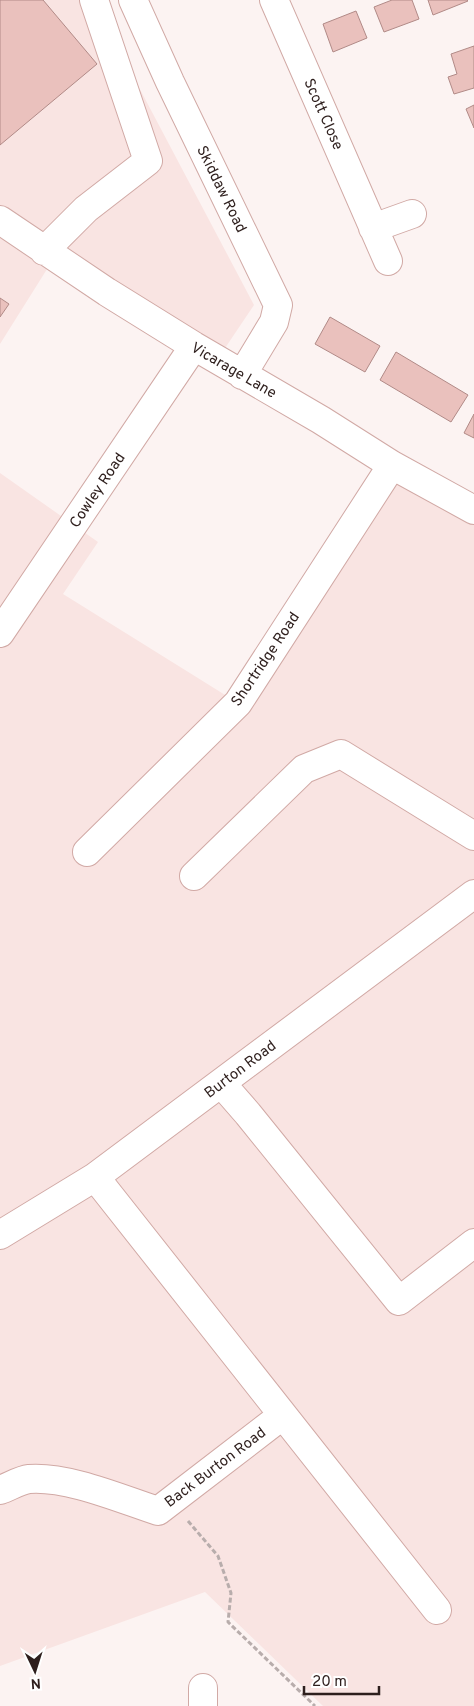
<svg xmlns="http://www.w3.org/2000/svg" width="474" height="1706" font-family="Overpass,sans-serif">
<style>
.built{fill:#f9e4e2}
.building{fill:#eac1bd;stroke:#b18a87}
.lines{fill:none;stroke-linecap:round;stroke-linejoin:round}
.minor-casing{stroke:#d1a9a5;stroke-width:30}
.path{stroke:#b8adac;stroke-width:3;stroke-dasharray:5 2.5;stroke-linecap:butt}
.minor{stroke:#fff;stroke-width:28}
.labels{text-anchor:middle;stroke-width:4;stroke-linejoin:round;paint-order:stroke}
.street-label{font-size:15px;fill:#2e1f1d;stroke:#fff}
</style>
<rect width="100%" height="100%" fill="#fcf3f2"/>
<path class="built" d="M 0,0 L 106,0 L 134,78 L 254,305 L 217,360 L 54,258 L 0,344 Z
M 392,465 L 474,510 L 474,1706 L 323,1706 L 205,1592 L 0,1666 L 0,473 L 98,542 L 63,594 L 238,703 Z"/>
<path class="building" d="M 0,0 L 43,0 L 97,64 L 0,145 Z
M 392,0 L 412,0 L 419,19 L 384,32 L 374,7 Z
M 428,0 L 467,0 L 468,1 L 433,15 Z
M 356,11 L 367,38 L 333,52 L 323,24 Z
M 474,46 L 474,88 L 454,94 L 448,77 L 457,74 L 451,54 Z
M 474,105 L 474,128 L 466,109 Z
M 0,298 L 9,304 L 0,317 Z
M 330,317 L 380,346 L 365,372 L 315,344 Z
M 396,352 L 468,395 L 451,422 L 380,380 Z
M 474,414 L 474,438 L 464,433 Z"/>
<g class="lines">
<defs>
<path id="minor" d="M 133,0 L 170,82 L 278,305 L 274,322 L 242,375
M 274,0 L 388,261
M 0,220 L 107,292 L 194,346 L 321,420 L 392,465 L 474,510
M 373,228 L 412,214
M 44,251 L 86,209 L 148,161 L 94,0
M 0,633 L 194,346
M 87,852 L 238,703 L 392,465
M 194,876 L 304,769 L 341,754 L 474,836
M 221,1083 L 248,1114 L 399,1301 L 474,1243
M 95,1177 L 437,1610
M 0,1235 L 95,1177 L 474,894
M 0,1490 C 9,1487 20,1480 29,1479 C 68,1476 121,1499 158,1511 L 283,1415
M 203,1706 L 203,1688"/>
</defs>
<use href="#minor" class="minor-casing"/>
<path class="path" d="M 188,1521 L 218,1556 L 231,1593 L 228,1622 L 315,1706"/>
<use href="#minor" class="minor"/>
</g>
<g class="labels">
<g class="street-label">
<text transform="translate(324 114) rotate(66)" y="5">Scott Close</text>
<text transform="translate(222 189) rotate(64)" y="5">Skiddaw Road</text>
<text transform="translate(234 370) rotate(30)" y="5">Vicarage Lane</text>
<text transform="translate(97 490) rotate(-56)" y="5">Cowley Road</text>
<text transform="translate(265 659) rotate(-56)" y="5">Shortridge Road</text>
<text transform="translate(240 1069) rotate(-37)" y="5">Burton Road</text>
<text transform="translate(215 1467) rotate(-37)" y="5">Back Burton Road</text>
</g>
</g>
<g transform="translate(35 1671) rotate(176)" stroke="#ffffff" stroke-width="4" paint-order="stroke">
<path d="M0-4L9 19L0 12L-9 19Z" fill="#2e1f1d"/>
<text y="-8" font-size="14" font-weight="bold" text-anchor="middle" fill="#2e1f1d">N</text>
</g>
<path d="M304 1686v8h75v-8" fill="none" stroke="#2e1f1d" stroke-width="2.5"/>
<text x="312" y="1686" font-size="15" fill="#2e1f1d" stroke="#ffffff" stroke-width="4" paint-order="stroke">20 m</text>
</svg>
